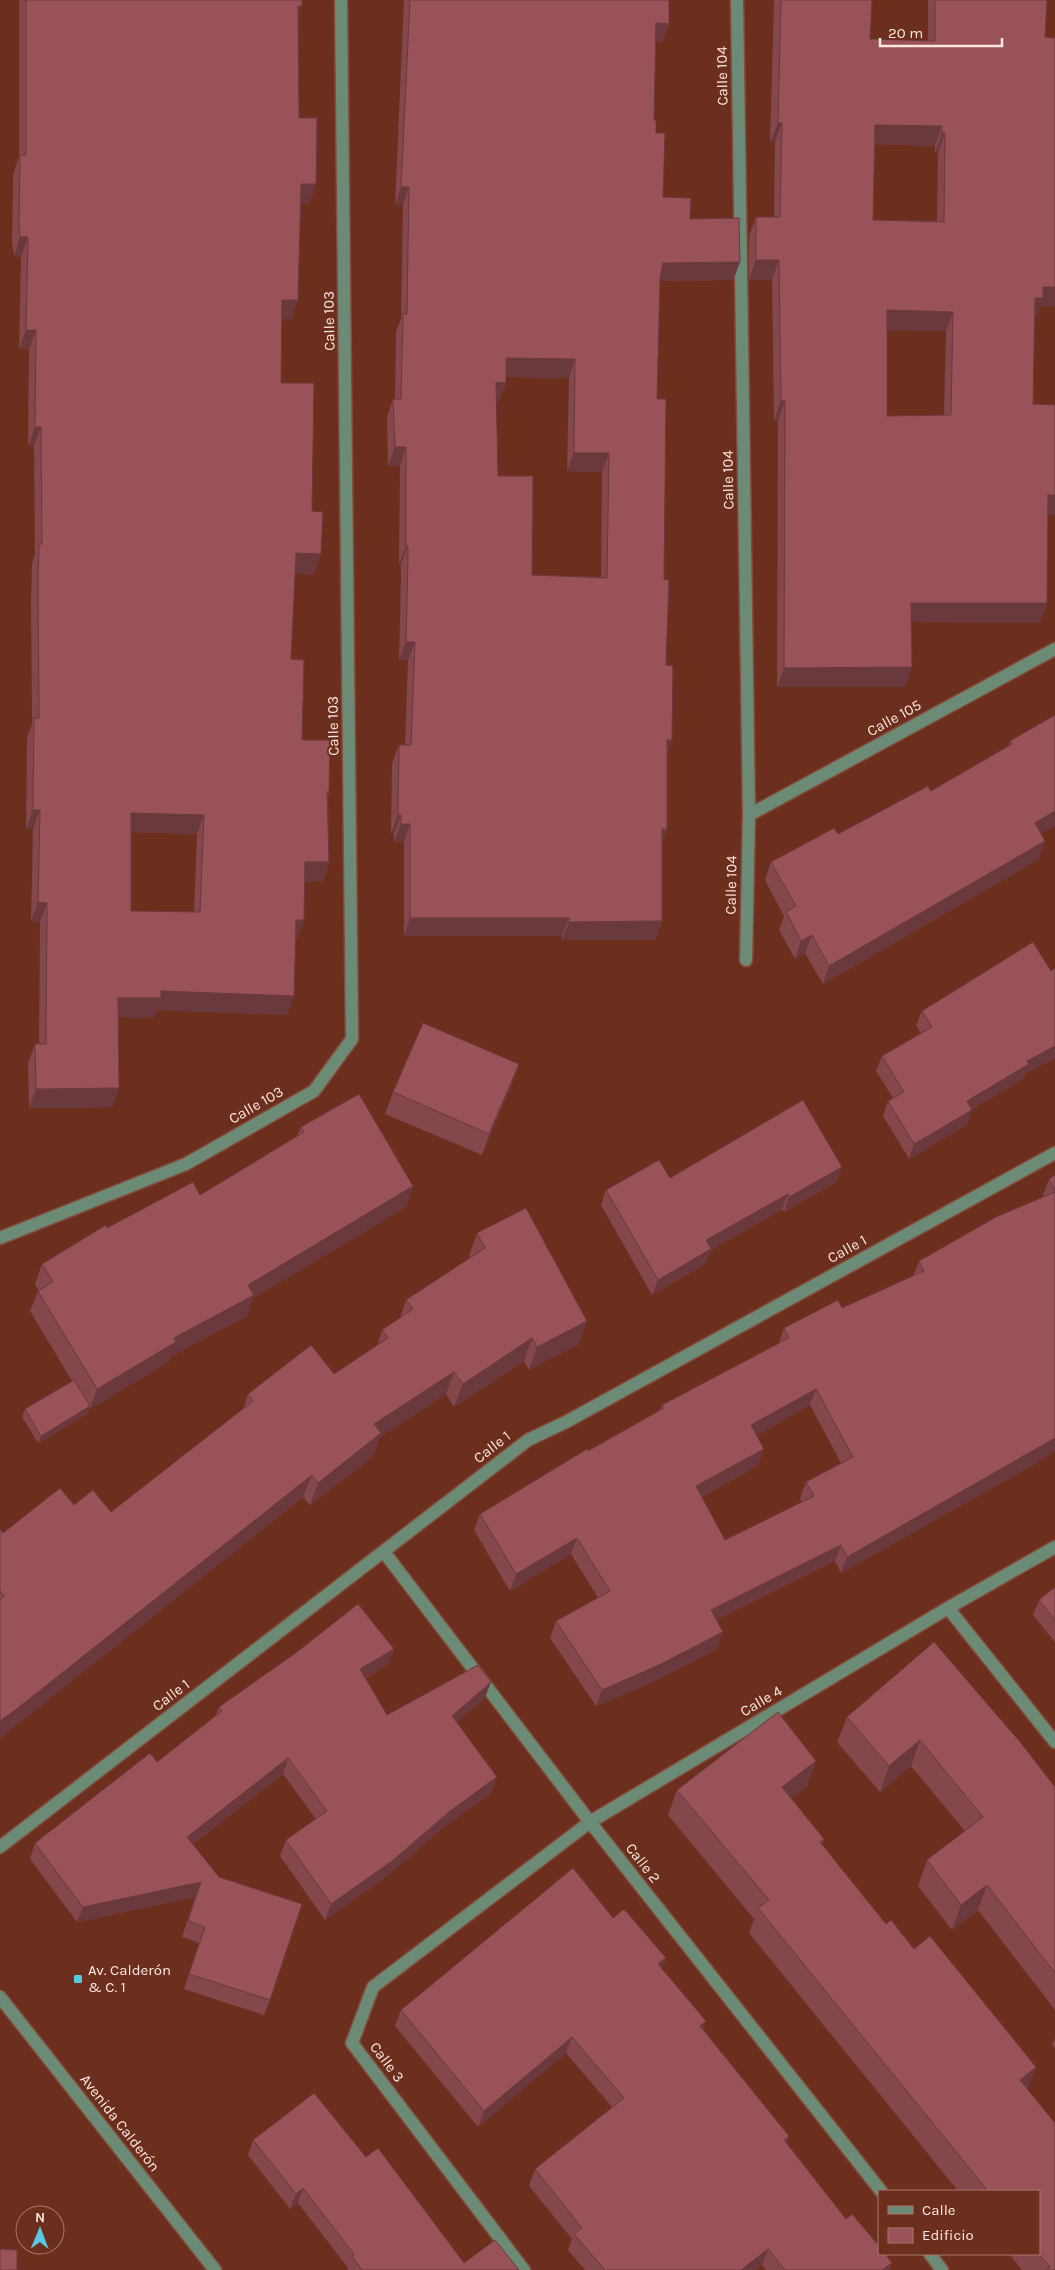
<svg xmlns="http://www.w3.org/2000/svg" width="1055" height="2270" font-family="Karla,sans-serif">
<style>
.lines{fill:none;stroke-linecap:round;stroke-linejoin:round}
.minor-casing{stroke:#834c3d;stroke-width:15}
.minor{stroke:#6b8b76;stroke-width:12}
.wall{fill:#83474c;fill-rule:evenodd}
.shaded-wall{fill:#6a393e}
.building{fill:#985258;stroke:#6a393e;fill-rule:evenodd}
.poi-dot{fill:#58c9e3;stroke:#6c2f1e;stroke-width:2}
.labels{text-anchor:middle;stroke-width:4;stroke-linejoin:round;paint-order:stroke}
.street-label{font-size:15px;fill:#fee6e0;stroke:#6c2f1e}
.poi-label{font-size:15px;fill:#fee6e0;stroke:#6c2f1e;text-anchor:start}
</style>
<rect width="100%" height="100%" fill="#6c2f1e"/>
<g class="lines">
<defs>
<path id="minor" d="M 737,0 L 749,815 L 746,960
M 749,815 L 1055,649
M 0,1238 L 186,1164 L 314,1091 L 352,1039 L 341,0
M 384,1552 L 590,1822 L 881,2191
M 948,1608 L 1055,1742
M 0,1847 L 528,1440 L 566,1422 L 1055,1153
M 0,1997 L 215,2270
M 930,2254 L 942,2270
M 524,2270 L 352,2043 L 373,1987 L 590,1822 L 948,1608 L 1055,1547"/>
</defs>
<use href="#minor" class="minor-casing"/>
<use href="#minor" class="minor"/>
</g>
<path class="wall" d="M 19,0 L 302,0 L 298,15 L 299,118 L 309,204 L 301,203 L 298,300 L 291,319 L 282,319 L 281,383 L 312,511 L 314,574 L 295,573 L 291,659 L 302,740 L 329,792 L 328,797 L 329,862 L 323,881 L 304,881 L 297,939 L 296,939 L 294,996 L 287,1015 L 156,1010 L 154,1018 L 118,1017 L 119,1088 L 112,1107 L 29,1108 L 28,1063 L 35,1044 L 39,1044 L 40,922 L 31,921 L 33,829 L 26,829 L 27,737 L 32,725 L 31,602 L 32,563 L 35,555 L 34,446 L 28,446 L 29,349 L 19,349 L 21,257 L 14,256 L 12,243 L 13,175 L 19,157 ZM 131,832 L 197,834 L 194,912 L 131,911 Z
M 404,0 L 669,0 L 669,24 L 662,42 L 656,42 L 654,120 L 663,197 L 690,219 L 740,262 L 733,280 L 660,281 L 657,399 L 664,579 L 667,754 L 662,844 L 662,921 L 655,940 L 562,940 L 562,936 L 404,936 L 404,842 L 394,842 L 394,834 L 391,834 L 392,763 L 399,745 L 405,745 L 408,660 L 399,660 L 401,575 L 401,564 L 399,564 L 400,466 L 388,466 L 387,417 L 393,399 L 395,399 L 396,332 L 401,319 L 403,205 L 395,205 ZM 506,377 L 569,378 L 567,471 L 602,472 L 601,577 L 532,575 L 498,476 L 496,401 L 499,401 L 506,383 Z
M 774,0 L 872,0 L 870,39 L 928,41 L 928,0 L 1047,0 L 1045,37 L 1040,306 L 1036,317 L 1034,317 L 1033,404 L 1055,405 L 1055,515 L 1048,515 L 1047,603 L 1040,623 L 911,622 L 905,687 L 777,687 L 778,421 L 774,421 L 772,280 L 749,280 L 749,236 L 756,217 L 774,217 L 775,142 L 770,142 ZM 875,144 L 935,146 L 935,153 L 938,153 L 937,221 L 873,220 ZM 887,330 L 946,331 L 944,415 L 887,416 Z
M 1055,715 L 1039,859 L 823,984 L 805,953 L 795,959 L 779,930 L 784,916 L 765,880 L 771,862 L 838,834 L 931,791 L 1008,747 L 1010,741 Z
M 1055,968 L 1055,1058 L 1025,1074 L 1023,1079 L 972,1109 L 967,1124 L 909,1159 L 883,1116 L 888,1101 L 893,1098 L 876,1071 L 882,1056 L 921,1033 L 916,1025 L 922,1011 L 1051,971 Z
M 519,1064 L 511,1086 L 482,1155 L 385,1114 L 393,1092 Z
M 301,1127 L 413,1186 L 406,1207 L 253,1298 L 247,1316 L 171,1356 L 168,1362 L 90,1409 L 89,1408 L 87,1414 L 38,1443 L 22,1417 L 25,1409 L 72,1381 L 30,1311 L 38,1291 L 38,1290 L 35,1284 L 42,1264 L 107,1228 L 200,1195 L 297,1136 Z
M 842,1167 L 836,1182 L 784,1212 L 782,1209 L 711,1250 L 705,1264 L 652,1295 L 601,1205 L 606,1190 L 670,1178 Z
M 1055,1175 L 1055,1451 L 1038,1462 L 841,1573 L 835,1561 L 716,1620 L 717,1649 L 653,1682 L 596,1706 L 550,1638 L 556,1621 L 598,1598 L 571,1554 L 510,1591 L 474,1530 L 480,1514 L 588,1451 L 660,1410 L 662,1405 L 779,1343 L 784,1328 L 842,1308 L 913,1276 L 919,1261 L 1044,1197 L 1043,1195 L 1049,1179 ZM 810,1405 L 841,1463 L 806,1482 L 800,1498 L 802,1502 L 725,1540 L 702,1497 L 758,1465 L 757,1435 Z
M 477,1233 L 587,1321 L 578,1344 L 529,1370 L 524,1361 L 454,1407 L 446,1394 L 380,1437 L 373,1456 L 310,1505 L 303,1497 L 0,1738 L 0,1529 L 3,1533 L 74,1505 L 111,1512 L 243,1409 L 248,1394 L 334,1374 L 377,1346 L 382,1330 L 400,1318 L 406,1300 L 470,1258 L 469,1256 Z
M 1055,1587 L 1055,1642 L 1033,1615 L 1039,1600 Z
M 934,1642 L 1055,1787 L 1055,2010 L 978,1910 L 952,1930 L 918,1886 L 927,1860 L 965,1831 L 911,1766 L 880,1792 L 837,1742 L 847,1717 Z
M 394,1649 L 388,1664 L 366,1678 L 387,1715 L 485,1698 L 457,1722 L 491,1793 L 445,1826 L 386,1877 L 325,1920 L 280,1856 L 286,1840 L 316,1819 L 283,1774 L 193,1844 L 270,2000 L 264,2015 L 184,1989 L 199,1943 L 182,1937 L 195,1897 L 77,1922 L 30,1859 L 35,1843 L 157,1762 L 216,1715 L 219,1707 Z
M 816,1761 L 807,1786 L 791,1798 L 824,1839 L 822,1845 L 886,1924 L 914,1949 L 1036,2067 L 1027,2089 L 1055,2270 L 1022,2270 L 1009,2254 L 1039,2254 L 1039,2191 L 958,2191 L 749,1933 L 754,1919 L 668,1815 L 677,1790 Z
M 662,1969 L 706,2021 L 703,2029 L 789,2136 L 786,2142 L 846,2219 L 892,2263 L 889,2270 L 766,2270 L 762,2265 L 756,2270 L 585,2270 L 568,2250 L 572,2239 L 529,2186 L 535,2169 L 612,2107 L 566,2053 L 478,2127 L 395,2026 L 401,2010 Z
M 1055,2038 L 1055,2048 L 1052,2045 Z
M 253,2140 L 366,2157 L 464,2263 L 519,2270 L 347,2270 L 348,2268 L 298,2203 L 290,2209 L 248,2155 Z"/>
<path class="shaded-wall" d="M 298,6 L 302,6 L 295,25 Z
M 656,23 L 669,24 L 662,42 L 649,42 Z
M 778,123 L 782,123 L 775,142 L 770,142 Z
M 875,125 L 942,126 L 935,146 L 868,144 Z
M 942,133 L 945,133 L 938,153 L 935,153 Z
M 301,184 L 316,184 L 309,204 L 294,203 Z
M 401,187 L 409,187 L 403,205 L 395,205 Z
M 20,237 L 28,237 L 21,257 L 14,256 Z
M 756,260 L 779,260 L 772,280 L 749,280 Z
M 740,262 L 733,280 L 656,281 L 663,263 Z
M 1043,287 L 1055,287 L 1055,307 L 1040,306 L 1036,317 L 1027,318 L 1035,298 Z
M 282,300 L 298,300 L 291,319 L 275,319 Z
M 887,310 L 953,312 L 946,331 L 880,330 Z
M 26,330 L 36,330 L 29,349 L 19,349 Z
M 506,358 L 575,359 L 569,378 L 500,377 Z
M 496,382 L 506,383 L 499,401 L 489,401 Z
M 781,401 L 785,401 L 778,421 L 774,421 Z
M 35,427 L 41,427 L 34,446 L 28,446 Z
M 395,447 L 406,447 L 400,466 L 388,466 Z
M 574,453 L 609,453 L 602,472 L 567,471 Z
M 1048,495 L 1055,495 L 1055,515 L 1041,515 Z
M 406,546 L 408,546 L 401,564 L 399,564 Z
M 296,553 L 321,554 L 314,574 L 289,572 Z
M 911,603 L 1047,603 L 1040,623 L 904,622 Z
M 406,642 L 415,642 L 408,660 L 399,660 Z
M 912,667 L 905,687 L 777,687 L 784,668 Z
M 667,740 L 672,740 L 665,759 Z
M 33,810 L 40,810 L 33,829 L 26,829 Z
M 1055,811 L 1055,826 L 1028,841 L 1035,823 Z
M 131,813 L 204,815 L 197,834 L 124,832 Z
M 398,815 L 401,815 L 394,834 L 391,834 Z
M 401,824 L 410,824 L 404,842 L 394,842 Z
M 662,829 L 667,829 L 661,847 Z
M 1045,841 L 1039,859 L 823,984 L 829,966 Z
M 305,862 L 329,862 L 323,881 L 298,882 Z
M 38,902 L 47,903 L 40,922 L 31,921 Z
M 410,918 L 569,918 L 562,936 L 404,936 Z
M 296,920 L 304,920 L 297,939 L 289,939 Z
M 662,921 L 655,940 L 562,940 L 569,922 Z
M 812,935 L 805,953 L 795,959 L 801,941 Z
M 161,991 L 294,996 L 287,1015 L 156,1010 L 154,1018 L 111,1017 L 118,998 Z
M 1055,1046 L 1055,1058 L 1025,1074 L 1023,1079 L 961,1116 L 967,1101 L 1027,1061 Z
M 519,1064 L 511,1086 L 482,1155 L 489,1134 Z
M 119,1088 L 112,1107 L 29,1108 L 36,1089 Z
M 972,1110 L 967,1124 L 909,1159 L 914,1144 Z
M 842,1167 L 836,1182 L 784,1212 L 789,1197 Z
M 413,1186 L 406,1207 L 253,1298 L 247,1316 L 171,1356 L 168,1362 L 90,1409 L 97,1389 L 174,1338 L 248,1285 Z
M 788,1194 L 782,1209 L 711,1250 L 705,1264 L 652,1295 L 658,1280 L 706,1240 Z
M 587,1321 L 578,1344 L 529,1370 L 537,1347 Z
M 532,1338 L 524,1361 L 454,1407 L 463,1384 Z
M 454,1372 L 446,1394 L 380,1437 L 373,1456 L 310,1505 L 318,1483 L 374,1424 Z
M 816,1389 L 810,1405 L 745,1442 L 751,1425 Z
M 90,1406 L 87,1414 L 38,1443 L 41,1436 Z
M 1055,1438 L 1055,1451 L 1038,1462 L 841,1573 L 847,1557 Z
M 764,1449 L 758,1465 L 690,1503 L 696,1486 Z
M 312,1475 L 303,1497 L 0,1738 L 0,1721 Z
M 577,1538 L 571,1554 L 510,1591 L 516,1574 Z
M 841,1545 L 835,1561 L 705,1626 L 711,1610 Z
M 723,1632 L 717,1649 L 653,1682 L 596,1706 L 602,1690 Z
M 394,1649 L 388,1664 L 355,1684 L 360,1669 Z
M 491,1682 L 485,1698 L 447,1731 L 452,1716 Z
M 920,1740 L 911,1766 L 880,1792 L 889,1766 Z
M 288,1758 L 283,1774 L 182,1852 L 187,1837 Z
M 816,1761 L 807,1786 L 773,1812 L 782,1787 Z
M 497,1777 L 491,1793 L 445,1826 L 386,1877 L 325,1920 L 331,1904 L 450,1811 Z
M 201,1882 L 195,1897 L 77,1922 L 83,1907 Z
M 987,1885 L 978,1910 L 952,1930 L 961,1905 Z
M 666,1958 L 660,1974 L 658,1964 Z
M 706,2021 L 700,2037 L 700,2026 Z
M 572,2037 L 566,2053 L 478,2127 L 484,2111 Z
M 1036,2067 L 1026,2092 L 1020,2080 Z
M 303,2188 L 298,2203 L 290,2209 L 296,2194 Z
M 768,2249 L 762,2265 L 756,2270 L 741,2270 Z
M 892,2263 L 889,2270 L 882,2270 Z"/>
<path class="building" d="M 26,0 L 302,0 L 302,6 L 298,6 L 299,118 L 317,118 L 316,184 L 301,184 L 298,300 L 282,300 L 281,383 L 314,383 L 312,511 L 323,512 L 321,554 L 296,553 L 291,659 L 304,660 L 302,740 L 330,740 L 329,792 L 327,792 L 329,862 L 305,862 L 304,920 L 296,920 L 294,996 L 161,991 L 161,998 L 118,998 L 119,1088 L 36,1089 L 35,1044 L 46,1044 L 47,903 L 38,902 L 40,810 L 33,810 L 34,718 L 39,718 L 38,583 L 39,544 L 42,544 L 41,427 L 35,427 L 36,330 L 26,330 L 28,237 L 20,237 L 19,224 L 20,155 L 26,156 ZM 131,813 L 204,815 L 200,912 L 131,911 Z
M 410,0 L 669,0 L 669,24 L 656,23 L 654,120 L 656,120 L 656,133 L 665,133 L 663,197 L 691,198 L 690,219 L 739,218 L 740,262 L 663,263 L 660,278 L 657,399 L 666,399 L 664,579 L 669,580 L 666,665 L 673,666 L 672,740 L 667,740 L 667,829 L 662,829 L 662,921 L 569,922 L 569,918 L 410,918 L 410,824 L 401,824 L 401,815 L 398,815 L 399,745 L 411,745 L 415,642 L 406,642 L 408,557 L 408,546 L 406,546 L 406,447 L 395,447 L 393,399 L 401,399 L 403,314 L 407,314 L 409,187 L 401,187 ZM 506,358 L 575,359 L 574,453 L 609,453 L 607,578 L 532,575 L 533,476 L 498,476 L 496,382 L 506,383 Z
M 781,0 L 872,0 L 870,39 L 935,41 L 935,0 L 1047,0 L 1045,37 L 1055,38 L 1055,287 L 1043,287 L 1043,298 L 1035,298 L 1033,404 L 1055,405 L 1055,495 L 1048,495 L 1047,603 L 911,603 L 912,667 L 784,668 L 785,401 L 781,401 L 779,260 L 756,260 L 756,217 L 780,217 L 782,123 L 778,123 ZM 875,125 L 942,126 L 942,133 L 945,133 L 944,222 L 873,220 ZM 887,310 L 953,312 L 951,415 L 887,416 Z
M 1055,715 L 1055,811 L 1035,823 L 1045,841 L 829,966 L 812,935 L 801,941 L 786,912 L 796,906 L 771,862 L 834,828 L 838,834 L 928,786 L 931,791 L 1012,744 L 1010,741 Z
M 1033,942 L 1051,971 L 1055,968 L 1055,1046 L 1027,1061 L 1029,1064 L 967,1101 L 972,1110 L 914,1144 L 888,1101 L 904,1092 L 882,1056 L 932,1027 L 922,1011 Z
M 423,1023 L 519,1064 L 489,1134 L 393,1092 Z
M 359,1094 L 413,1186 L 248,1285 L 254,1295 L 174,1338 L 176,1342 L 97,1389 L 38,1291 L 53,1282 L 42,1264 L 106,1225 L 107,1228 L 193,1182 L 200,1195 L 304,1132 L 301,1127 Z
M 803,1100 L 842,1167 L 789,1197 L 788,1194 L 706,1240 L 711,1249 L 658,1280 L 606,1190 L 659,1160 L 670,1178 Z
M 1055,1175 L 1055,1191 L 1049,1179 Z
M 1055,1192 L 1055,1438 L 847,1557 L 841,1545 L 711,1610 L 723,1632 L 659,1665 L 602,1690 L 556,1621 L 610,1591 L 577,1538 L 516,1574 L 480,1514 L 587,1449 L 588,1451 L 664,1408 L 662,1405 L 789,1338 L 784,1328 L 838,1300 L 842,1308 L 924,1271 L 919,1261 L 996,1217 ZM 816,1389 L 853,1457 L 806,1482 L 814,1496 L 725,1540 L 696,1486 L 764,1449 L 751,1425 Z
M 526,1208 L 587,1321 L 537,1347 L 532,1338 L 463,1384 L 454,1372 L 374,1424 L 381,1433 L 318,1483 L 312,1475 L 14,1711 L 0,1721 L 0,1600 L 4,1596 L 0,1591 L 0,1529 L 3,1533 L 60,1488 L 74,1505 L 93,1490 L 111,1512 L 253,1401 L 248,1394 L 311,1345 L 334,1374 L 388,1338 L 382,1330 L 413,1309 L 406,1300 L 485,1248 L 477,1233 Z
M 74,1380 L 90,1406 L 41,1436 L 25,1409 Z
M 1055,1587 L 1055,1620 L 1039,1600 Z
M 358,1604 L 394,1649 L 360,1669 L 387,1715 L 478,1665 L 491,1682 L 452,1716 L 497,1777 L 450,1811 L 392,1861 L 331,1904 L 286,1840 L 327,1811 L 288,1758 L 187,1837 L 219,1877 L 302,1904 L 270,2000 L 189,1974 L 205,1927 L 188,1921 L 201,1882 L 83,1907 L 35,1843 L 150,1753 L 157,1762 L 222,1711 L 219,1707 L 297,1652 Z
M 934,1642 L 1021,1743 L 1055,1787 L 1055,1973 L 987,1885 L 961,1905 L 927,1860 L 983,1817 L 920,1740 L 889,1766 L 847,1717 Z
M 778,1712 L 816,1761 L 782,1787 L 824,1839 L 820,1842 L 886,1924 L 891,1920 L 914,1949 L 930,1936 L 1036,2067 L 1020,2080 L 1055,2123 L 1055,2270 L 1046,2270 L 1050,2267 L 1039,2254 L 1039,2191 L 988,2191 L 758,1908 L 769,1900 L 677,1790 Z
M 573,1868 L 613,1918 L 624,1909 L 666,1958 L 658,1964 L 706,2021 L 700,2026 L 789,2136 L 784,2140 L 846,2219 L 852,2214 L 879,2246 L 879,2254 L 885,2254 L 892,2263 L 882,2270 L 785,2270 L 768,2249 L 741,2270 L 605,2270 L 574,2234 L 582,2228 L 535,2169 L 624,2098 L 572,2037 L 484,2111 L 401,2010 Z
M 314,2093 L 366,2157 L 378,2148 L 464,2263 L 495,2240 L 519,2270 L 362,2270 L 352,2256 L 354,2254 L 303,2188 L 296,2194 L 253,2140 Z
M 0,2249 L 17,2250 L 17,2270 L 0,2270 Z"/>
<rect class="poi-dot" x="73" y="1974" width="10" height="10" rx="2.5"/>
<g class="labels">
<g class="street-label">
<text transform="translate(722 76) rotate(-91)" y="5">Calle 104</text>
<text transform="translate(329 321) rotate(-91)" y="5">Calle 103</text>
<text transform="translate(728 480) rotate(-91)" y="5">Calle 104</text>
<text transform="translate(894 718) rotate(-29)" y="5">Calle 105</text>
<text transform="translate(333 726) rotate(-91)" y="5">Calle 103</text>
<text transform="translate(731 885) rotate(-89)" y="5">Calle 104</text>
<text transform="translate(256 1105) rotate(-30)" y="5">Calle 103</text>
<text transform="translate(847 1249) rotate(-29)" y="5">Calle 1</text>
<text transform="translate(492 1447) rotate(-38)" y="5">Calle 1</text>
<text transform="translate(171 1695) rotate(-37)" y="5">Calle 1</text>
<text transform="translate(761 1701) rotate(-31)" y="5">Calle 4</text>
<text transform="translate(643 1863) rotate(52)" y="5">Calle 2</text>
<text transform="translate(387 2062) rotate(53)" y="5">Calle 3</text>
<text transform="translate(120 2123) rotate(52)" y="5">Avenida Calderón</text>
</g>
<g class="poi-label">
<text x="88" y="1975">Av. Calderón<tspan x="88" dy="17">&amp; C. 1</tspan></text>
</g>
</g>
<rect x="878" y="2190" width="162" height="65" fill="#6c2f1e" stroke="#a6786c"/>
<rect x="888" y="2206" width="25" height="8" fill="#6b8b76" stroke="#a6786c"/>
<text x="922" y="2215" font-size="15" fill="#fee6e0">Calle</text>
<rect x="888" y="2228" width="25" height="15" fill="#985258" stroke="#a6786c"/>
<text x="922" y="2240" font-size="15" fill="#fee6e0">Edificio</text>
<g transform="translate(40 2230) rotate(1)"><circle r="24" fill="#6c2f1e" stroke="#a6786c"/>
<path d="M0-4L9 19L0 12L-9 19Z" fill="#58c9e3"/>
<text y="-8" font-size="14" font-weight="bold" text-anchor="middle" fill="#fee6e0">N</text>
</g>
<path d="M880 38v8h122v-8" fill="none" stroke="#fee6e0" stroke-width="2.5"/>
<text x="888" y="38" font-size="15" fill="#fee6e0" stroke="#6c2f1e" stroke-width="4" paint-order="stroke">20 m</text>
</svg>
